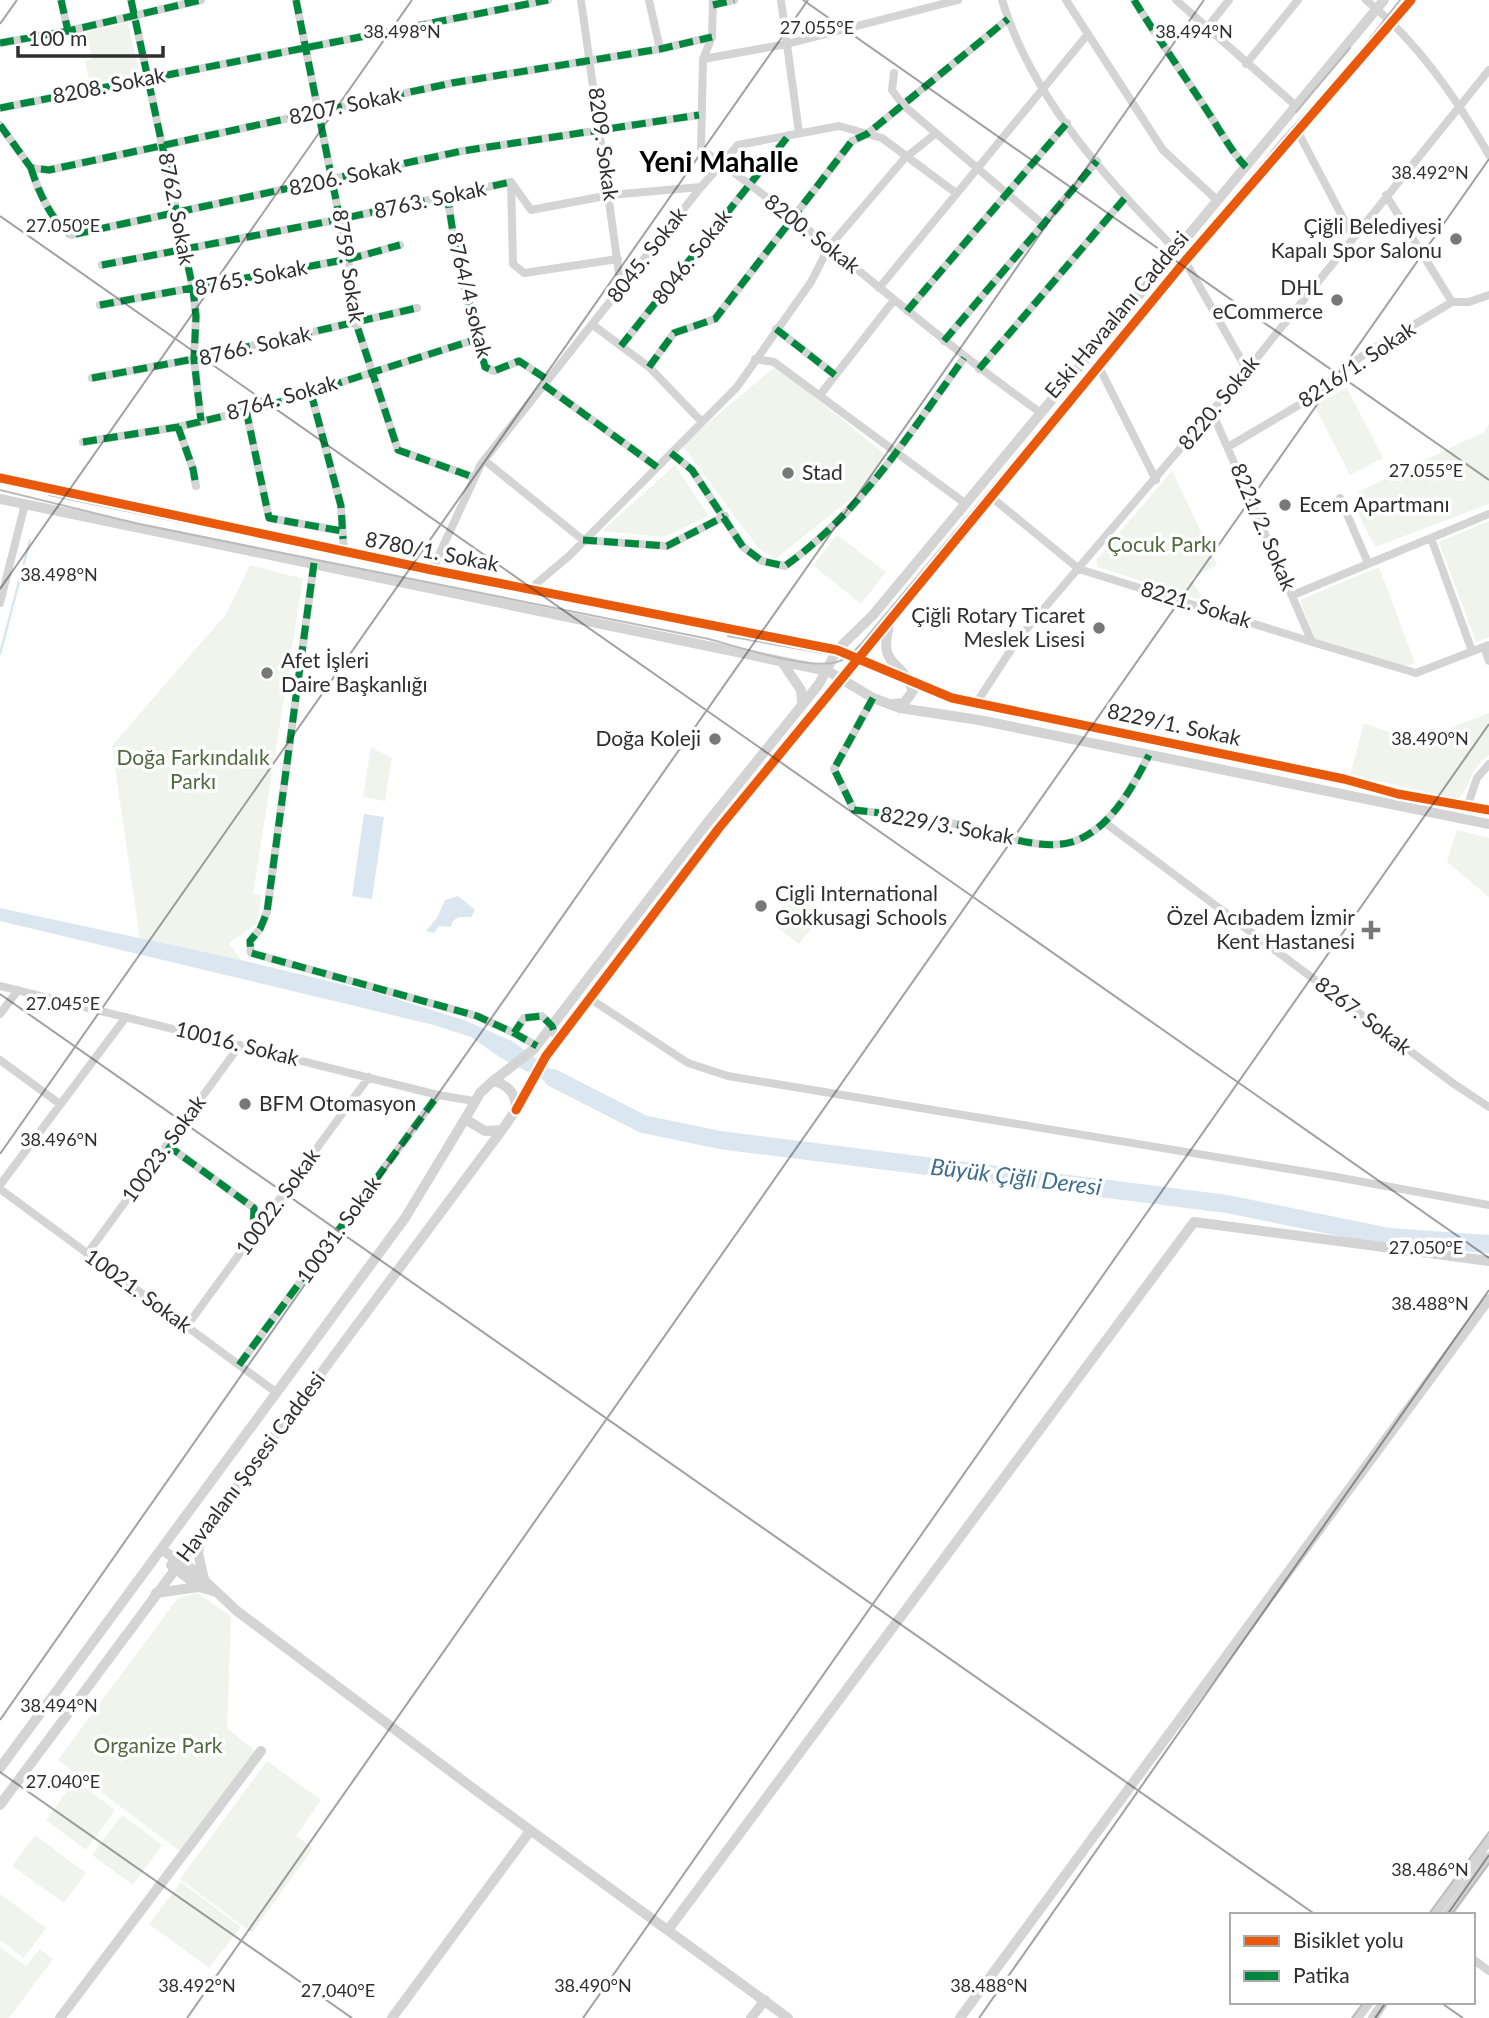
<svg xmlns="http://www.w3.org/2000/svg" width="1489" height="2018" font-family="Lato,sans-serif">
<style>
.green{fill:#f0f4ec}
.water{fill:#dae7f0}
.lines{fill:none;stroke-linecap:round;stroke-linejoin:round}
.stream{stroke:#dae7f0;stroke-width:2.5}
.river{stroke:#dae7f0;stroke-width:18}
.minor{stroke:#d4d4d4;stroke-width:8}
.tertiary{stroke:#d4d4d4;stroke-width:10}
.tram{stroke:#bbb;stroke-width:2}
.quiet{stroke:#00873e;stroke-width:7;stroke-dasharray:14 7;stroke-linecap:butt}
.cycleway-casing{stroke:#fff;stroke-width:13}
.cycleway{stroke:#e8590c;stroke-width:9}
.ticks{fill:none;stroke:#2f2f2f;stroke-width:2;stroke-opacity:0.45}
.poi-dot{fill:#787878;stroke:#fff;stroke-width:2.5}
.labels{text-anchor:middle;stroke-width:7;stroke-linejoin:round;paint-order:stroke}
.street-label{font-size:21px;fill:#2f2f2f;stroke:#fff}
.poi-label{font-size:21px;fill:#2f2f2f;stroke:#fff;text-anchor:end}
.park-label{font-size:21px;fill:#50693e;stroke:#fff}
.water-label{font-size:23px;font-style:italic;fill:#406d8d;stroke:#fff}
.district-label{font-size:28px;font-weight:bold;fill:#000;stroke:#fff}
.ticks-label{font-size:18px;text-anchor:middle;fill:#2f2f2f;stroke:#fff;stroke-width:7;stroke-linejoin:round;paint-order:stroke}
</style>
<rect width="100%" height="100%" fill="#fff"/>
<path class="green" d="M 128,23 L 140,75 L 90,84 L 85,62 L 92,58 L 87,32 Z
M 776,366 L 881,451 L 885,457 L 863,489 L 775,559 L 759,549 L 682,445 Z
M 1347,388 L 1383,458 L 1350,475 L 1314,405 Z
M 1489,424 L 1489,504 L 1375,547 L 1355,507 L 1358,492 L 1484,432 Z
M 675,465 L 709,516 L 664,537 L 602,531 Z
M 1172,471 L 1217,565 L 1191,579 L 1204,601 L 1098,567 L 1096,560 Z
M 1489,521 L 1489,637 L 1476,642 L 1439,542 Z
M 837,535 L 886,572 L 861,604 L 813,565 Z
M 250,565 L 303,579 L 253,893 L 261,895 L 257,924 L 229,943 L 241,960 L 140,940 L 112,746 L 226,614 Z
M 1379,567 L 1415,663 L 1406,666 L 1315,639 L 1300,600 Z
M 1489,713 L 1489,755 C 1467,771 1472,786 1458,799 L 1350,775 L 1364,723 L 1415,742 Z
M 371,747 L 392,758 L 385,801 L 363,797 Z
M 1457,830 L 1489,838 L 1489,897 L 1447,862 Z
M 796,895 L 822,915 L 799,944 L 773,924 Z
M 197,1593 L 231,1616 L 227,1728 L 255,1751 L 181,1852 L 58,1760 L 177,1599 Z
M 267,1761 L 321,1800 L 296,1836 L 313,1848 L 252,1933 L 180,1879 Z
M 75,1780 L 115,1810 L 86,1850 L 46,1820 Z
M 122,1815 L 162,1845 L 133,1885 L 92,1855 Z
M 35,1835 L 86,1873 L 64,1903 L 12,1866 Z
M 181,1882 L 241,1927 L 209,1968 L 149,1924 Z
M 0,1894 L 46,1928 L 24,1958 L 0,1940 Z
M 0,1947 L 26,1966 L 40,1949 L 53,1959 L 9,2018 L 0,2018 Z"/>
<path class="water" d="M 364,814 L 384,817 L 372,899 L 352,896 Z
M 458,896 L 475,910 L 471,917 C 462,917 453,915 451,927 L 439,926 L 434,933 L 426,931 L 437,918 L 445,900 Z
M 0,908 L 241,960 L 374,992 L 464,1020 L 512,1041 L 556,1073 L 549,1083 L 501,1058 L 471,1037 L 434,1025 L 0,921 Z"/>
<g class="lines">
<path class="stream" d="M 0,654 L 30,540"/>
<path class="river" d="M 553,1078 L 643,1124 L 720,1140 L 1227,1204 L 1389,1237 L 1489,1244"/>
<path class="minor" d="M 61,0 L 68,31
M 131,0 L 193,289 L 196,316 L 194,359 L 201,421
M 296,0 L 359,315 L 356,323 L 398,450 L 473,477
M 581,0 L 621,288
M 649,0 L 660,49
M 713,0 L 712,37 L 703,59 L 701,149 C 818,231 924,330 1041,413
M 781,0 L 799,133
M 1002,0 C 1032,98 1106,179 1176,250
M 1066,0 L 1163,150 L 1218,201
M 1134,0 C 1160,42 1189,82 1215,123 C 1225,139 1233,153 1246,167
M 1176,0 L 1295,105
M 1366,0 C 1418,42 1456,98 1489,155
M 713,5 L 734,0
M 1206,29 L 1229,0
M 0,43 L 68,31 L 201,0
M 703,59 L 787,44 L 958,0
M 1246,64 L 1298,0
M 894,73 L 892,90 L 903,105 L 1044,225
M 0,108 L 548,0
M 0,125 L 31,168 L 49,170 L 452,83 L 660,49 L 712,37
M 1298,132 L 1353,237
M 31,168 C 38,191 52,222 71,235 L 462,151 L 699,115
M 511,182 L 531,210 L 610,195 L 701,187
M 511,182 L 513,264 L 524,273 L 618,259
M 447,194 L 456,252 L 485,367 L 494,371 L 519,361 L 548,380
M 1386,195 L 1452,302
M 1185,261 L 1247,370
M 102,265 L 341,219 L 511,182
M 879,288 L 1088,34
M 100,305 L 349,259 L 400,245
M 907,311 L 1067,123
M 593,325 L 649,367 L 702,422
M 776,329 L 835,375
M 944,341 L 1097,161
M 621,346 L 789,135
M 755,359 L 774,362 L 966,504
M 1098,365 L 1156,480
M 649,367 L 674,333 L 715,319 L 852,141 L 867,134 L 1008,19
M 979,369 L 1125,198
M 92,378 L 194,359 L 417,308
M 544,385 L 657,467
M 311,393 L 341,506 L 344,552
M 820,395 L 894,300
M 246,410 L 269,518 L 342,531
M 1212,412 L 1312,642
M 178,427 L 193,469 L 196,486
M 83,442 L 178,427 L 270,405 L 477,339
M 1228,447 L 1309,399 L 1362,356 L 1452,302 L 1469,302 L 1489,295
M 671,453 L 692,470 L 743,547 L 762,561 L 785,566 C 861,512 910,433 964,358
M 484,460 L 583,540 L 667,546 L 725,516
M 990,496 L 1079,569 L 1312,642 L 1416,673 L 1489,645
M 1340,498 L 1368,563
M 1431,538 L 1472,651
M 314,563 L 267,912 L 260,929 L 250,941 L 251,953 L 477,1016 L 514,1033 L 524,1018 L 542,1016 L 552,1026 L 557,1041
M 432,570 L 481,464 L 701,187 L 738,145 L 839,126 L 882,138 L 956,193
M 530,589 L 569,556 L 737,387 L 811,282 L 829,247 L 904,159 L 936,133
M 1293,595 L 1489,514
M 0,603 L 25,504
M 1484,647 L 1489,661
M 873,698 L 834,769 L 854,810 C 888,814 922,817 955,824 C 988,831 1039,852 1072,842 C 1110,830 1132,788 1149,755
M 977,702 L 1018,639 L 1247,370 L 1489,70
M 1467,807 L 1477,778 L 1489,764
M 1104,822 L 1454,1084 L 1489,1107
M 0,986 L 438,1095 L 474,1101
M 589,998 L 688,1063 L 728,1076 L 1331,1176 L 1489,1205
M 0,1014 L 18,990
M 514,1033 L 537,1046
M 0,1060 L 60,1104
M 167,1145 L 254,1208 L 253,1234
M 0,1185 L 126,1017
M 0,1189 L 277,1393
M 87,1254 L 240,1045
M 186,1327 L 369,1077
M 239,1365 L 438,1095
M 1473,1959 L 1489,1971"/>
<path class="tertiary" d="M 0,478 L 432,570 L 837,650 L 952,698 L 1344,779 L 1398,794 L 1489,810
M 0,499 L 828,671 L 873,698 L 900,708 L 979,720 L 1489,824
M 890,621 C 877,670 900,655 913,691 L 904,703 L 893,704
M 782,662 L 801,690 L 802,704
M 493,1081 L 534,1049 L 704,827 L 819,684 L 837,650 L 873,615 L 1384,0
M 493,1081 C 509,1085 516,1094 516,1110 L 502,1130 L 485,1131 L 465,1119 L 480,1093 Z
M 516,1110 L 546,1056 L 719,828 L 1185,261 L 1411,0
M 201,1537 L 198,1553 L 204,1579
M 162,1550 L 192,1569 L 237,1611 L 478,1792 L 788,2018
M 171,1565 L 199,1587 L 213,1591
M 156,1593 L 198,1587
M 0,1768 L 405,1218 L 465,1119
M 0,1805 L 502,1130
M 1434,1915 L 1489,1840
M 1447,1915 L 1489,1857
M 668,1930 L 1194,1222 L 1489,1261
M 60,2018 L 261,1751
M 392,2018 L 530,1831
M 751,2018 L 765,2000
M 960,2018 L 1489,1299
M 1357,2018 L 1369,2002
M 1373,2018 L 1384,2002"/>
<path class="tram" d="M 1296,112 L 1350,48
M 0,490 L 139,524 L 709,639 C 738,647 809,670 837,662 C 847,659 855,651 862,643 L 1283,138 L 1347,68 L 1400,0
M 49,495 L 180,522
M 728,636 L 828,654 L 841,653
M 1428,1915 L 1489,1832
M 1451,1915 L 1489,1863
M 1352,2018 L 1364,2002
M 1376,2018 L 1387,2002"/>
<path class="quiet" d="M 61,0 L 68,31
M 131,0 L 193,289 L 196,316 L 194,359 L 201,421
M 296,0 L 359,315 L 356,323 L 398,450 L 473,477
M 1134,0 C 1160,42 1189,82 1215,123 C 1225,139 1233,153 1246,167
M 713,5 L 734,0
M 0,43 L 68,31 L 201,0
M 0,108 L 548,0
M 0,125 L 31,168 L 49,170 L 452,83 L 660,49 L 712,37
M 31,168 C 38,191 52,222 71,235 L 462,151 L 699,115
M 447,194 L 456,252 L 485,367 L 494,371 L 519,361 L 548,380
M 102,265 L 341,219 L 511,182
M 100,305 L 349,259 L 400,245
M 907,311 L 1067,123
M 776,329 L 835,375
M 944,341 L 1097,161
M 621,346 L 789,135
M 649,367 L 674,333 L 715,319 L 852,141 L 867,134 L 1008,19
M 979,369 L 1125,198
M 92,378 L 194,359 L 417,308
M 544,385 L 657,467
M 311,393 L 341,506 L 343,539
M 246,410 L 269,518 L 342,531
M 178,427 L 193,469 L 196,486
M 83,442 L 178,427 L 270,405 L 477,339
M 671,453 L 692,470 L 743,547 L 762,561 L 785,566 C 861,512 910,433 964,358
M 583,540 L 667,546 L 725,516
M 314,563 L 267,912 L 260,929 L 250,941 L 251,953 L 477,1016 L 514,1033 L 524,1018 L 542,1016 L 552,1026 L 557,1041
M 873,698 L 834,769 L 854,810 C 888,814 922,817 955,824 C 988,831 1039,852 1072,842 C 1110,830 1132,788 1149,755
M 514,1033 L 537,1046
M 167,1145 L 254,1208 L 253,1236
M 239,1365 L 438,1095"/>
<defs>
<path id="cycleway" d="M 0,478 L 432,570 L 837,650 L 952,698 L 1344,779 L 1398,794 L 1489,810
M 516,1110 L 546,1056 L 719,828 L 1185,261 L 1411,0"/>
</defs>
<use href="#cycleway" class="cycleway-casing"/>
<use href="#cycleway" class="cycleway"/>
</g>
<path class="ticks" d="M 803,0 L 1489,480M 0,24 L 17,0M 0,216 L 1489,1258M 0,589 L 412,0M 0,994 L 1316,1915M 0,1154 L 808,0M 0,1720 L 1204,0M 0,1772 L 352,2018M 1447,1915 L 1489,1855M 1440,2002 L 1463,2018M 187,2018 L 1489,159M 583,2018 L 1489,724M 979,2018 L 1489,1290M 1375,2018 L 1386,2002"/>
<g class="poi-dot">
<circle cx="1456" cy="239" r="7"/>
<circle cx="1337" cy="300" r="7"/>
<circle cx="788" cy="473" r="7"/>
<circle cx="1285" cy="505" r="7"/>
<circle cx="1099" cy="628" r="7"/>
<circle cx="267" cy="673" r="7"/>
<circle cx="715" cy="739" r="7"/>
<circle cx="761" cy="906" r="7"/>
<path d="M1367.5 919.5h7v7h7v7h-7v7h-7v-7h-7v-7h7z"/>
<circle cx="245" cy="1104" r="7"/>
</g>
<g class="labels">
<g class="street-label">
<text transform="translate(109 86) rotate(-11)" y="7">8208. Sokak</text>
<text transform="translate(345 106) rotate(-12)" y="7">8207. Sokak</text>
<text transform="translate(603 144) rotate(82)" y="7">8209. Sokak</text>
<text transform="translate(345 177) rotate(-12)" y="7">8206. Sokak</text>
<text transform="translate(430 200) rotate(-12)" y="7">8763. Sokak</text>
<text transform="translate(176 209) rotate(79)" y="7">8762. Sokak</text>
<text transform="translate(812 234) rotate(38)" y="7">8200. Sokak</text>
<text transform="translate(647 255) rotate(-52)" y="7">8045. Sokak</text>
<text transform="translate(692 257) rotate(-52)" y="7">8046. Sokak</text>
<text transform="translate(348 266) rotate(81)" y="7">8759. Sokak</text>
<text transform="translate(251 278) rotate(-11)" y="7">8765. Sokak</text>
<text transform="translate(469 295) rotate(76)" y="7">8764/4 sokak</text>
<text transform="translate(1117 315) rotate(-50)" y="7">Eski Havaalanı Caddesi</text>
<text transform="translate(255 346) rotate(-13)" y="7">8766. Sokak</text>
<text transform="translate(1357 365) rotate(-34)" y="7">8216/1. Sokak</text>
<text transform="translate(282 398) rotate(-16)" y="7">8764. Sokak</text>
<text transform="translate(1219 403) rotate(-51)" y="7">8220. Sokak</text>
<text transform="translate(1263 527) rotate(67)" y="7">8221/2. Sokak</text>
<text transform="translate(432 552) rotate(11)" y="7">8780/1. Sokak</text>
<text transform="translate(1196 605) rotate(17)" y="7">8221. Sokak</text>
<text transform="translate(1174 725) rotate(12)" y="7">8229/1. Sokak</text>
<text transform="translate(947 826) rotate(10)" y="7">8229/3. Sokak</text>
<text transform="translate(1363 1016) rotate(37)" y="7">8267. Sokak</text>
<text transform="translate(237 1044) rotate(14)" y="7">10016. Sokak</text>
<text transform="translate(164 1149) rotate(-54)" y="7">10023. Sokak</text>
<text transform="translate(278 1202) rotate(-54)" y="7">10022. Sokak</text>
<text transform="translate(339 1230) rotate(-54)" y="7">10031. Sokak</text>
<text transform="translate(138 1291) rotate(36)" y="7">10021. Sokak</text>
<text transform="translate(251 1467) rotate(-53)" y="7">Havaalanı Şosesi Caddesi</text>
</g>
<g class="poi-label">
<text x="1442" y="234">Çiğli Belediyesi<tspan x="1442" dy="24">Kapalı Spor Salonu</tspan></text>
<text x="1323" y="295">DHL<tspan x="1323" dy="24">eCommerce</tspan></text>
<text x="802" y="480" text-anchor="start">Stad</text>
<text x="1299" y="512" text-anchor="start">Ecem Apartmanı</text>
<text x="1085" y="623">Çiğli Rotary Ticaret<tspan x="1085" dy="24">Meslek Lisesi</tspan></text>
<text x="281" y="668" text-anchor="start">Afet İşleri<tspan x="281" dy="24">Daire Başkanlığı</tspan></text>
<text x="701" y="746">Doğa Koleji</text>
<text x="775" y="901" text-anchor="start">Cigli International<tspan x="775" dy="24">Gokkusagi Schools</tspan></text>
<text x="1355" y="925">Özel Acıbadem İzmir<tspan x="1355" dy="24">Kent Hastanesi</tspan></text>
<text x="259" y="1111" text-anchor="start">BFM Otomasyon</text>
</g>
<g class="park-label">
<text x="1162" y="552">Çocuk Parkı</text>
<text x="193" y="765">Doğa Farkındalık<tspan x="193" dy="24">Parkı</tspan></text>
<text x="158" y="1753">Organize Park</text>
</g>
<g class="water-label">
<text transform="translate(1016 1177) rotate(7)" y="8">Büyük Çiğli Deresi</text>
</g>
<g class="district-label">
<text x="719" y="172">Yeni Mahalle</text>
</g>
</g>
<g class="ticks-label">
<text x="817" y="34">27.055°E</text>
<text x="402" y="38">38.498°N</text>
<text x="1194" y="38">38.494°N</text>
<text x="1430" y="179">38.492°N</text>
<text x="63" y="232">27.050°E</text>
<text x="1426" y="477">27.055°E</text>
<text x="59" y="581">38.498°N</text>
<text x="1430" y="745">38.490°N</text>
<text x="63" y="1010">27.045°E</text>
<text x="59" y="1146">38.496°N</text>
<text x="1426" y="1254">27.050°E</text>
<text x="1430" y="1310">38.488°N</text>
<text x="59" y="1712">38.494°N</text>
<text x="63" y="1788">27.040°E</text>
<text x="1430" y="1876">38.486°N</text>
<text x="197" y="1992">38.492°N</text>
<text x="593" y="1992">38.490°N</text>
<text x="989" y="1992">38.488°N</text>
<text x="338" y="1997">27.040°E</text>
</g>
<rect x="1230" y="1913" width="245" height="91" fill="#ffffff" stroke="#acacac" stroke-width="2"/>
<rect x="1244" y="1936" width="35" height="10" fill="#e8590c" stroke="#acacac" stroke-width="2"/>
<text x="1293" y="1948" font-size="21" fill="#2f2f2f">Bisiklet yolu</text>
<rect x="1244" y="1971" width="35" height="10" fill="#00873e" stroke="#acacac" stroke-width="2"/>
<text x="1293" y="1983" font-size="21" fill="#2f2f2f">Patika</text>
<path d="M18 46v10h145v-10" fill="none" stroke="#2f2f2f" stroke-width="3.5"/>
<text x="28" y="46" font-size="21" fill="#2f2f2f" stroke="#ffffff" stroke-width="5" paint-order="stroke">100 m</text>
</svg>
